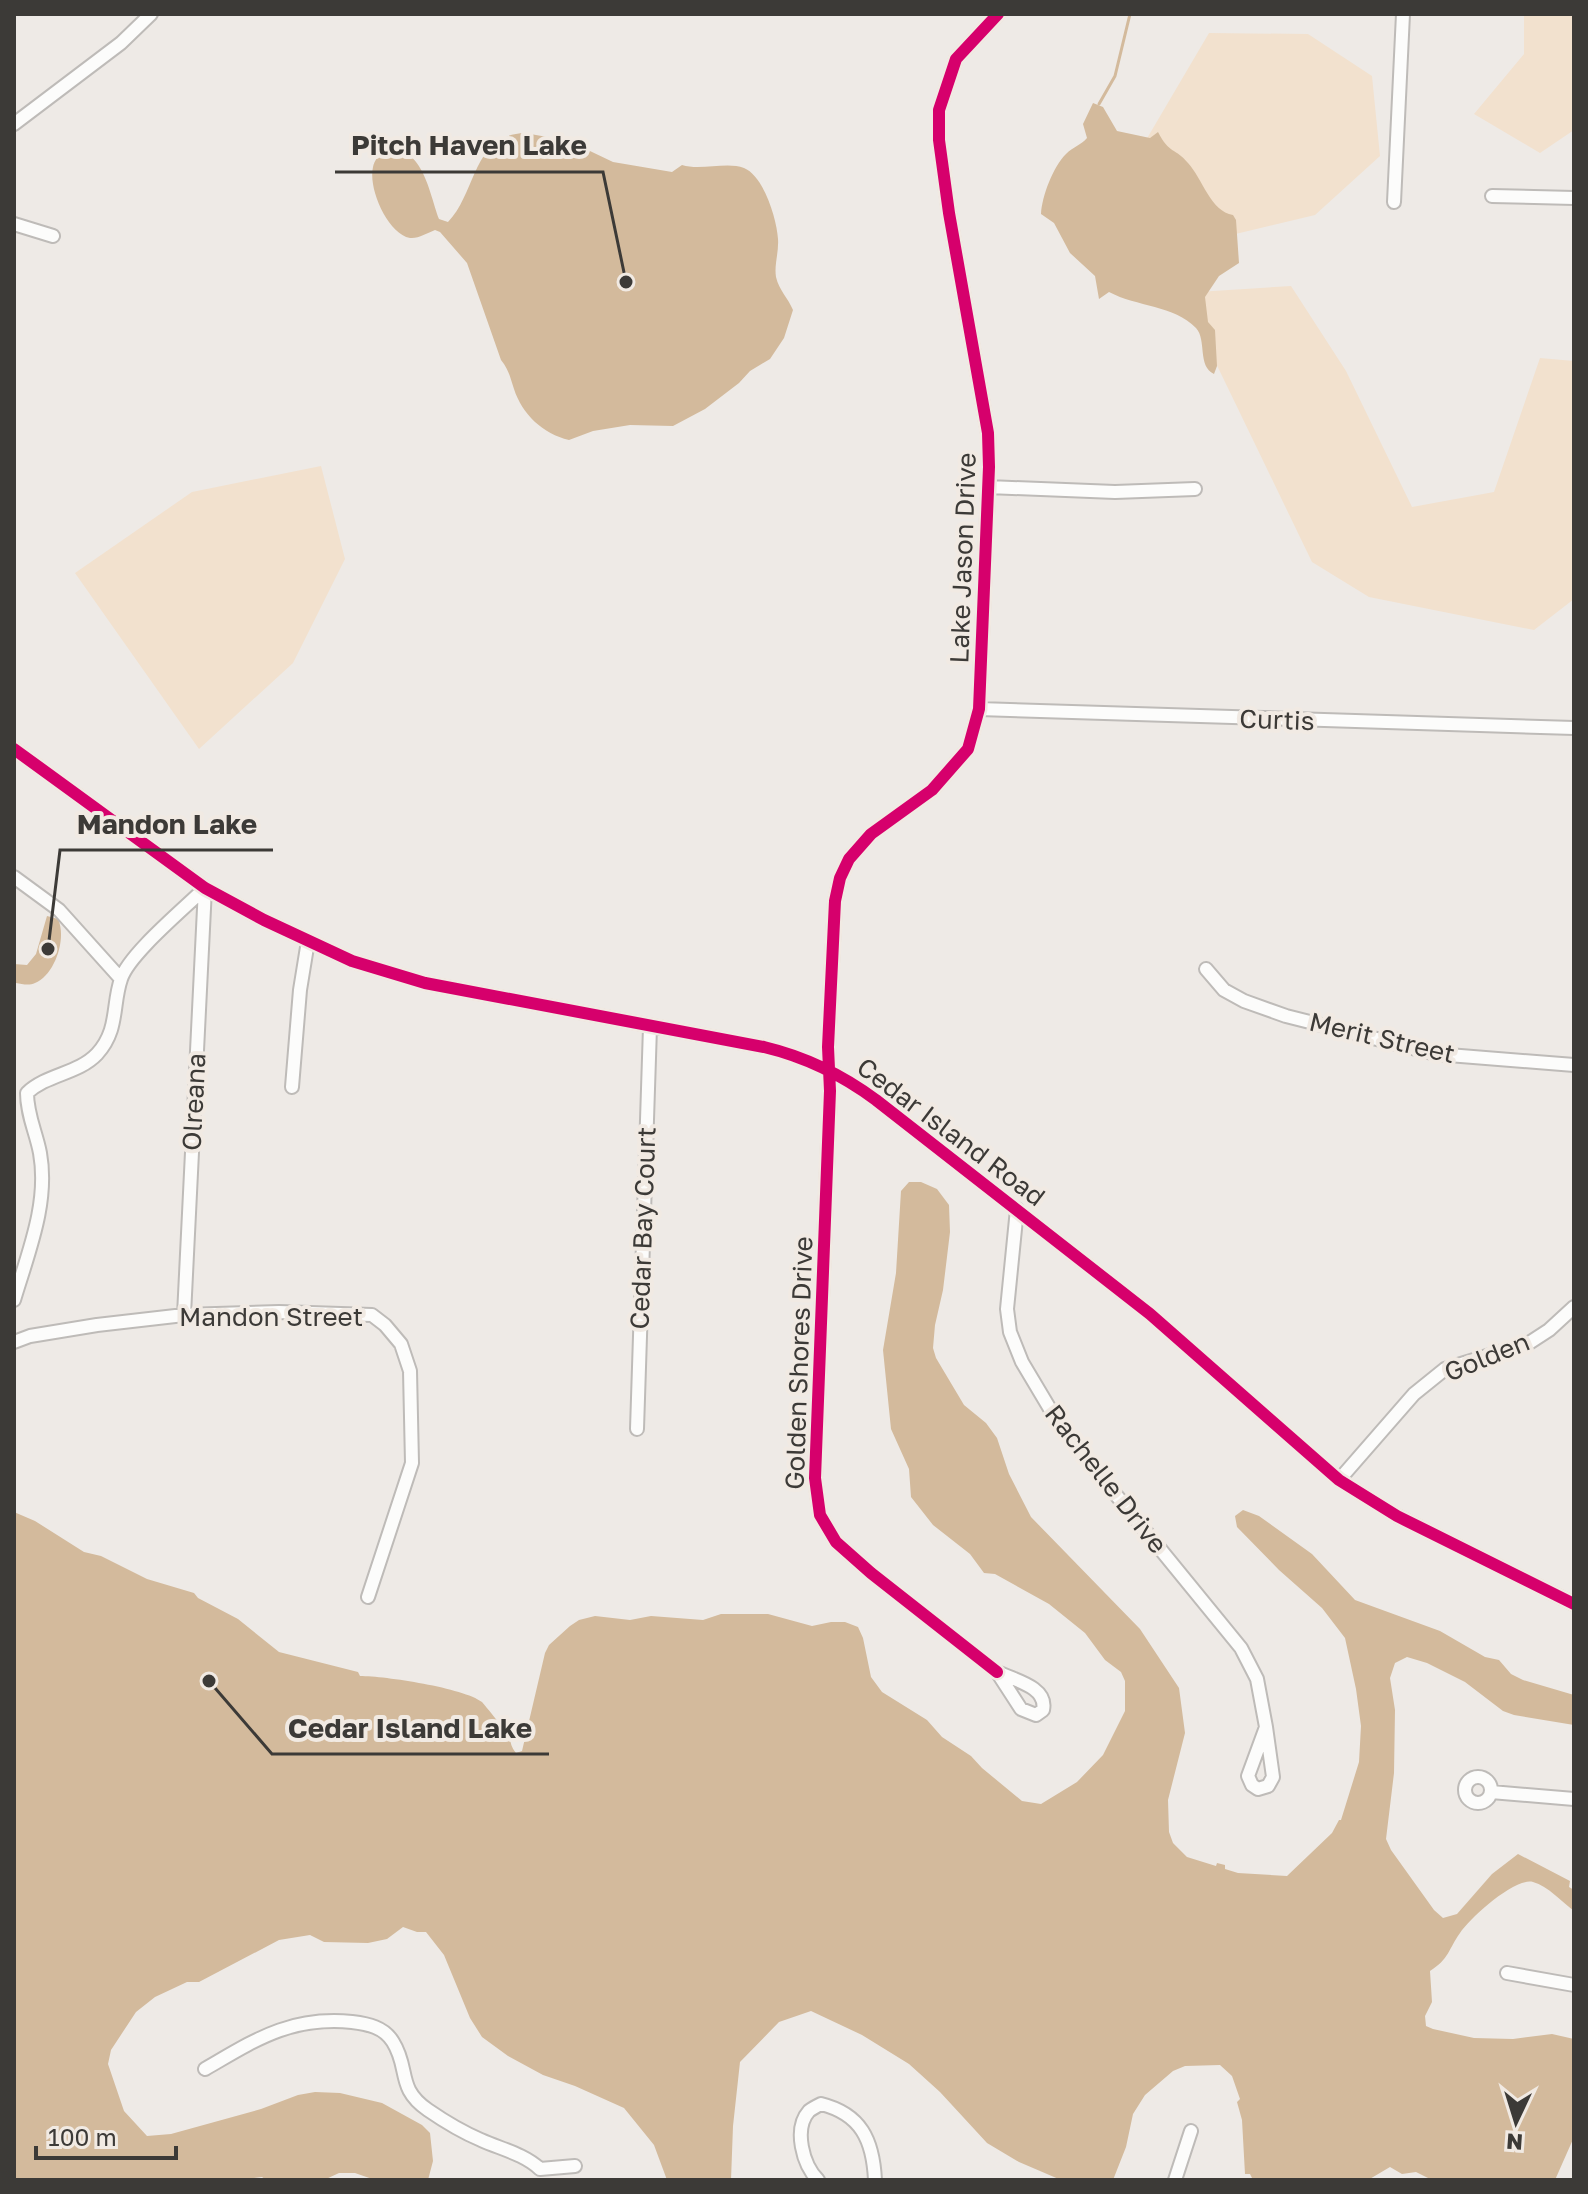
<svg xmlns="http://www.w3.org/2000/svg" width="1588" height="2194" font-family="'Golos Text',sans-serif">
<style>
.green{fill:#f2e1ce}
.water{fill:#d3ba9c}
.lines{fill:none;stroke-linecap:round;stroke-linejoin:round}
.stream{stroke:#d3ba9c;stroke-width:3}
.minor-casing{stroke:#bebbb8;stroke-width:16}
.minor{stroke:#fcfcfb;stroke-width:12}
.cycleway-casing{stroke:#f1eae3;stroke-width:17}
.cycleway{stroke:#d6006c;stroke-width:12}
.labels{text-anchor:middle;stroke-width:8;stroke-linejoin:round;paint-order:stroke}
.street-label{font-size:26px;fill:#3c3a37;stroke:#f1eae3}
.leader{fill:none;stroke:#3c3a37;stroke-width:3}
.callout-dot{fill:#3c3a37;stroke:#f1eae3;stroke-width:3}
.callout-label{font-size:28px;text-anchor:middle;font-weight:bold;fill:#3c3a37;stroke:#f1eae3;stroke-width:8;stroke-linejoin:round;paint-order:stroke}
</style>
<rect width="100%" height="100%" fill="#eeeae6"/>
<path class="green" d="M 1524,14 L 1574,14 L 1574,130 L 1540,153 L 1474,114 L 1524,54 Z
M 1209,33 L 1308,34 L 1372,76 L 1380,156 L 1315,215 L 1223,237 L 1139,152 Z
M 1291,286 L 1346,371 L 1412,507 L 1494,492 L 1540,358 L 1574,361 L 1574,599 L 1534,630 L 1369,597 L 1312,562 L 1182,293 Z
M 321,466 L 345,559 L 293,663 L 199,749 L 75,573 L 192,492 Z"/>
<path class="water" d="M 1093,103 L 1103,107 L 1117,131 L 1150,138 L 1158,132 C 1169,154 1176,148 1188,163 C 1202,178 1211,212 1233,215 L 1236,220 L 1239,263 L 1219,276 L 1205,297 L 1208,322 L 1215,330 L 1217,366 L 1214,374 C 1197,366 1207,340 1196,328 C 1174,305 1137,307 1109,292 L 1099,299 L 1095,276 L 1070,253 L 1054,223 L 1041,214 C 1042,196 1053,167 1066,154 C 1073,147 1081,145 1087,138 L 1083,124 Z
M 525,133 L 569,141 L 613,162 L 672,172 L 682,165 C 701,171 727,161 744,168 C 764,176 777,220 778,239 C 779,252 774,265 776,277 C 779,290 788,298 793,310 L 784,338 L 770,359 L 750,371 L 739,383 L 705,409 L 673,426 L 630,425 L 593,431 L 569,440 C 543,434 522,414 514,389 C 510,377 509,370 501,360 L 467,263 L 440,232 L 435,230 C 427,233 418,239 410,238 C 387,233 368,188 373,167 C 374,161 380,154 382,149 C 423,144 428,189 439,219 L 448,222 C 477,192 472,135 525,133 Z
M 47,916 L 58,919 C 67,938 55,975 35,983 C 29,986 22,984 16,983 L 14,964 L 27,965 L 36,954 Z
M 909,1182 L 921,1182 L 937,1189 L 949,1205 L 950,1232 L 943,1290 L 935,1325 L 933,1348 L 936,1358 L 964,1405 L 986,1423 L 997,1438 L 1009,1474 L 1031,1517 L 1140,1629 L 1179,1688 L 1185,1733 L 1168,1800 L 1169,1832 L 1173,1843 L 1187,1857 L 1216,1866 L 1217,1863 L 1225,1865 L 1225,1869 L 1238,1873 L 1287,1876 L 1332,1833 L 1339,1820 L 1341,1820 L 1359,1762 L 1361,1726 L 1356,1689 L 1345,1638 L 1322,1608 L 1279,1570 L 1237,1527 L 1235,1516 L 1243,1510 L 1259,1516 L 1312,1554 L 1355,1600 L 1440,1631 L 1485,1657 L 1499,1660 L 1511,1674 L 1523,1680 L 1574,1695 L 1574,1725 L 1514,1715 L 1503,1711 L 1465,1682 L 1427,1663 L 1407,1657 L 1395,1663 L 1390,1678 L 1395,1710 L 1394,1773 L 1386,1839 L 1391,1850 L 1434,1910 L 1443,1918 L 1457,1914 L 1492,1874 L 1518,1854 L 1570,1881 L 1569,1887 L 1574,1890 L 1574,1911 C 1562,1902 1548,1886 1533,1882 C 1515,1877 1470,1918 1460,1933 C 1448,1950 1449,1959 1430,1971 L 1432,2002 L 1425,2016 L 1426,2026 L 1433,2029 L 1474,2038 L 1513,2039 L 1552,2034 L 1574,2039 L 1574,2137 L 1555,2180 L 1432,2180 L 1416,2172 L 1402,2174 L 1390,2167 L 1368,2180 L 1253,2180 L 1250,2174 L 1245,2174 L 1242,2120 L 1237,2102 L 1240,2099 L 1232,2076 L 1220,2065 L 1185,2066 L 1173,2071 L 1145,2095 L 1133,2114 L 1126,2147 L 1113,2180 L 1061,2180 L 1019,2162 L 987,2143 L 940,2092 L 909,2064 L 862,2035 L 811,2011 L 779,2022 L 740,2062 L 733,2126 L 731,2180 L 667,2180 L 654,2145 L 624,2108 L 575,2086 L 543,2075 L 508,2056 L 482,2037 L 470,2018 L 444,1955 L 426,1932 L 417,1932 L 403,1927 L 387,1939 L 368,1943 L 324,1942 L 310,1935 L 279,1940 L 199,1982 L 187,1982 L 155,1997 L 136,2012 L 111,2050 L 108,2064 L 124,2111 L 147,2136 L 171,2134 L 261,2109 L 298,2095 L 315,2092 L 340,2093 L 382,2103 L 422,2125 L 430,2133 L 433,2161 L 428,2180 L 375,2180 L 355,2173 L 339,2173 L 324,2180 L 266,2180 L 262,2177 L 238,2180 L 14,2180 L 14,1512 L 35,1521 L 84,1552 L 101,1556 L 147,1579 L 194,1593 L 198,1598 L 238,1619 L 279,1652 L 358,1672 L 360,1676 C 385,1676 464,1688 482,1702 C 484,1704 508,1734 509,1736 C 511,1743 511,1747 516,1753 L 522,1751 L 545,1653 L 549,1645 L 570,1626 L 579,1620 L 595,1616 L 630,1620 L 651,1616 L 703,1620 L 721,1614 L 768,1614 L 812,1626 L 831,1622 L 845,1622 L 858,1627 L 863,1638 L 871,1677 L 882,1692 L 927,1720 L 942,1737 L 971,1756 L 982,1768 L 1022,1801 L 1041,1804 L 1077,1782 L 1103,1755 L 1125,1711 L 1125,1681 L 1121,1672 L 1105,1660 L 1085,1633 L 1049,1604 L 995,1574 L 984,1573 L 970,1554 L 933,1525 L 911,1497 L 909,1469 L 891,1429 L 883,1350 L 896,1273 L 901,1191 Z"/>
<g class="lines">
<path class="stream" d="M 1099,104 L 1115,76 L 1130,14"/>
<defs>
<path id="minor" d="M 14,124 L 121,43 L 151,14
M 1492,196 L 1574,198
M 1394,202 L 1403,14
M 14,224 L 53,236
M 988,487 L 1115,492 L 1195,489
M 979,709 L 1574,728
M 14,749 L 205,888 L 264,920 L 352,961 L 425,983 L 764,1047 C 806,1057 841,1074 876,1100 L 1150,1314 L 1339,1480 L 1397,1516 L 1574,1604
M 14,877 L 59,910 L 121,979
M 1206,969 L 1224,990 L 1244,1001 L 1286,1016 L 1436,1054 L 1574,1065
M 292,1087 L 300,990 L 308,941
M 1017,1209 L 1007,1309 L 1010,1332 L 1022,1362 L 1050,1409 L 1081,1452 L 1241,1648 L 1257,1679 L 1266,1727
M 14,1300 C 28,1253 49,1203 40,1153 C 36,1132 27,1115 27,1093 C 47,1074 78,1074 97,1054 C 119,1030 112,1005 121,979 C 129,954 185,908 205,888
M 184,1315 L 205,888
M 14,1342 L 30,1336 L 97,1325 L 184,1315 L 279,1312 L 372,1315 L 385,1325 L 401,1344 L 410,1371 L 412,1463 L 368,1597
M 637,1429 L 650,1027
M 1339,1480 L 1414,1394 L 1445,1369 L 1529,1343 L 1549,1330 L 1574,1307
M 997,1672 L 871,1573 L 836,1542 L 820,1515 L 815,1478 L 830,1091 L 828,1047 L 835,901 L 840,878 L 849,859 L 871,834 L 932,790 L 968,749 L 979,709 L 989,467 L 988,433 L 949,213 L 939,140 L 939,110 L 956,59 L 998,14
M 997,1672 C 1014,1680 1048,1687 1043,1710 L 1036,1715 L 1021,1709 Z
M 1266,1727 L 1273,1777 L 1268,1786 L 1258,1789 L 1252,1785 L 1248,1776 Z
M1465 1790a13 13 0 1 1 26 0a13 13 0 1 1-26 0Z
M 1491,1792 L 1574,1799
M 1507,1973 L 1574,1985
M 205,2069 C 255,2040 290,2016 352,2022 C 368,2024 384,2027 393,2042 C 410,2069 396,2088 428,2110 C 444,2121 462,2132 481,2140 C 501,2149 524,2154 540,2169
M 540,2169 L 575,2166
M 818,2180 C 803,2165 793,2129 809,2111 C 813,2108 817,2106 821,2104 C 861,2114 873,2140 875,2180
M 1175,2180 L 1191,2131"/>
</defs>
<use href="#minor" class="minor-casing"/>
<use href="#minor" class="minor"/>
<defs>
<path id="cycleway" d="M 14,749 L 205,888 L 264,920 L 352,961 L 425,983 L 764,1047 C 806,1057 841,1074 876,1100 L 1150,1314 L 1339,1480 L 1397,1516 L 1574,1604
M 997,1672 L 871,1573 L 836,1542 L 820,1515 L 815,1478 L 830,1091 L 828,1047 L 835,901 L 840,878 L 849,859 L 871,834 L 932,790 L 968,749 L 979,709 L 989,467 L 988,433 L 949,213 L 939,140 L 939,110 L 956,59 L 998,14"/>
</defs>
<use href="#cycleway" class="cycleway-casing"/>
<use href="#cycleway" class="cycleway"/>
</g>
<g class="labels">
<g class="street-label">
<text transform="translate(963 558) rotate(-88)" y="9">Lake Jason Drive</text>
<text transform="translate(1277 720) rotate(2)" y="9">Curtis</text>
<text transform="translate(1382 1038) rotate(13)" y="9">Merit Street</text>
<text transform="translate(194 1102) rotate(-87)" y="9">Olreana</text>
<text transform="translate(951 1132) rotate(37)" y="9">Cedar Island Road</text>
<text transform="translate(643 1228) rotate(-88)" y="9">Cedar Bay Court</text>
<text x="271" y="1326">Mandon Street</text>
<text transform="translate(1487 1357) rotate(-22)" y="9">Golden</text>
<text transform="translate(799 1363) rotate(-88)" y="9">Golden Shores Drive</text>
<text transform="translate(1106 1479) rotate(52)" y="9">Rachelle Drive</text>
</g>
</g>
<path class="leader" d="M626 282L603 172H335M48 949L60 850H273M209 1681L272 1754H549"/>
<g class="callout-dot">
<circle cx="626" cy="282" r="8"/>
<circle cx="48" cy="949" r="8"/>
<circle cx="209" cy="1681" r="8"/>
</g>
<g class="callout-label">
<text x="469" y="155">Pitch Haven Lake</text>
<text x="167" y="834">Mandon Lake</text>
<text x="410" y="1738">Cedar Island Lake</text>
</g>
<rect width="1588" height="2194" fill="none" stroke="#3c3a37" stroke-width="32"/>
<g transform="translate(1516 2122) rotate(184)" stroke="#f1eae3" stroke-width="6" paint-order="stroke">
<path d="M0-6L14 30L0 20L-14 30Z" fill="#3c3a37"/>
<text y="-12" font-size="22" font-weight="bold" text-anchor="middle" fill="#3c3a37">N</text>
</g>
<path d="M36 2146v12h140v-12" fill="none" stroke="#3c3a37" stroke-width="4"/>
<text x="48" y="2146" font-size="24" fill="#3c3a37" stroke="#f1eae3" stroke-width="6" paint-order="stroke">100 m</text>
</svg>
